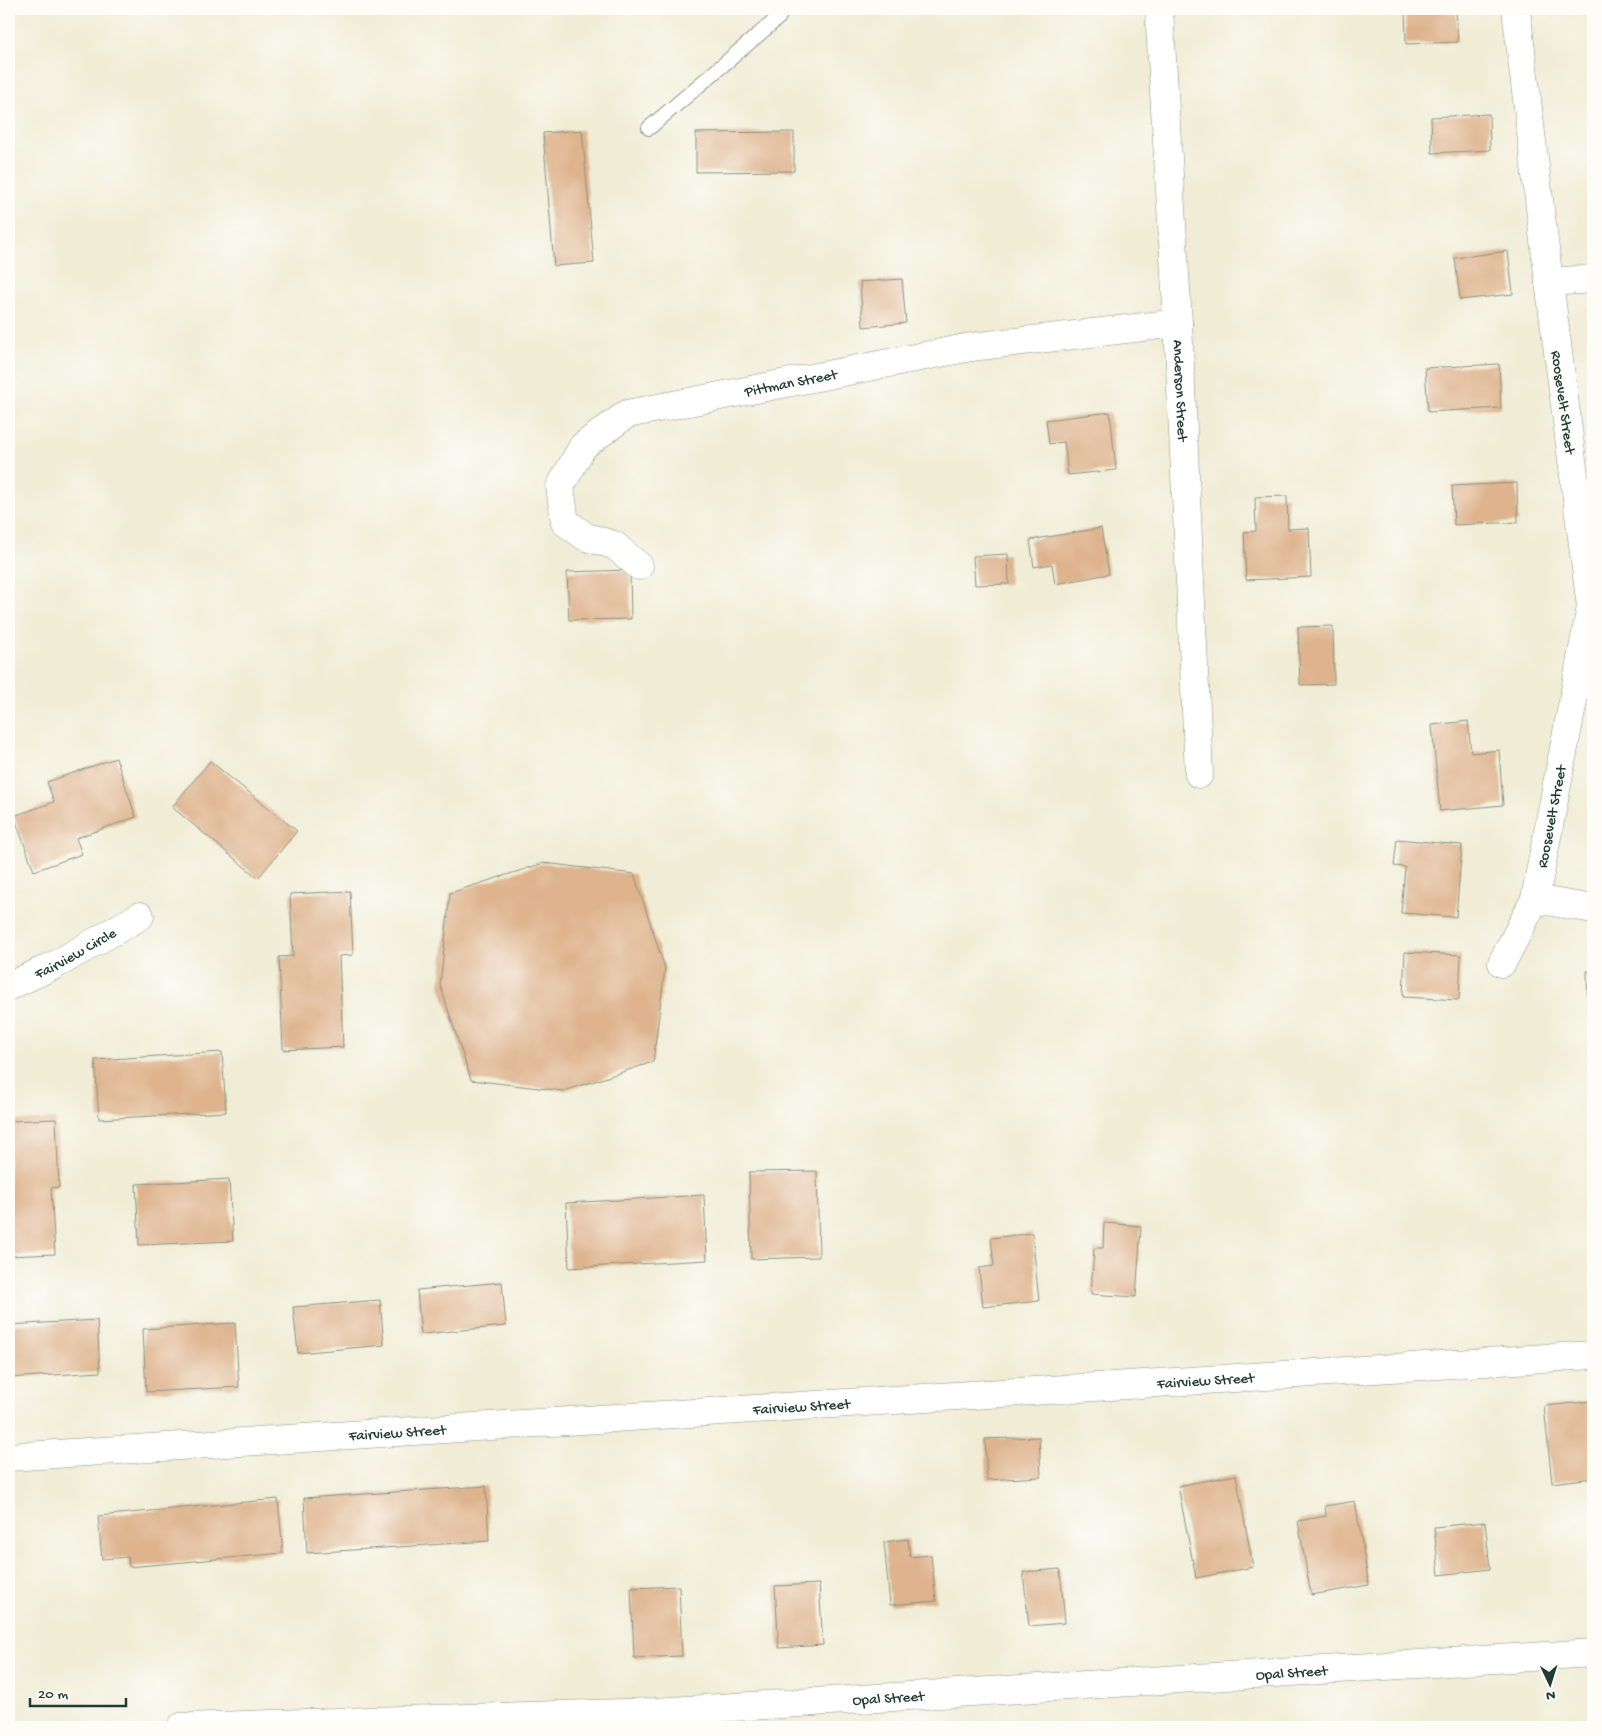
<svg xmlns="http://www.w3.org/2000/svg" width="1602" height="1736" font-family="'Gochi Hand',sans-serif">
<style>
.building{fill:#deb38d}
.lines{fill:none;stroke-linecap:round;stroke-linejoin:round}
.service-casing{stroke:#889484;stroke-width:16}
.minor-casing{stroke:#889484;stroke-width:29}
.service{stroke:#fff;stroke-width:14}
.minor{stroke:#fff;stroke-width:28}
.labels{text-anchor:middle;stroke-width:4;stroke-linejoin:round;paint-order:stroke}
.street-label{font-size:15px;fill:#1f3d34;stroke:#fdfcf7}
</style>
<rect width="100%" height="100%" fill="#fdfcf7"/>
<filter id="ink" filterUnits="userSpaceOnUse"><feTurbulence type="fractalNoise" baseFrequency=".02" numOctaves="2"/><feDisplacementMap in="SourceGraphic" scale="10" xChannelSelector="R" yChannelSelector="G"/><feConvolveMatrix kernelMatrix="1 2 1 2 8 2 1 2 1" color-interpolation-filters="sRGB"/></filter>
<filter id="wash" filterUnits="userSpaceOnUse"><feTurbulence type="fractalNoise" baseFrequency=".0096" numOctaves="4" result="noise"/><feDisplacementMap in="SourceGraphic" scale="20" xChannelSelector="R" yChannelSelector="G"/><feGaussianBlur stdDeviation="1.12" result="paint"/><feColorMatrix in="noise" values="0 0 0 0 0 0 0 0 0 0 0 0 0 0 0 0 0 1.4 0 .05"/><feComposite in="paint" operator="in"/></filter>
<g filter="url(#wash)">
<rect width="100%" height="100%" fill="#f0ecd5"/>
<g id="blocks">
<path class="building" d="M 1405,9 L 1456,9 L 1458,42 L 1406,44 Z
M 1489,114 L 1490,150 L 1432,153 L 1431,117 Z
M 582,130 L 594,263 L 554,266 L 543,133 Z
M 794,132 L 794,171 L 696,172 L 696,133 Z
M 1508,251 L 1513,294 L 1460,300 L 1455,258 Z
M 902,279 L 906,323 L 863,327 L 860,282 Z
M 1499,364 L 1501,408 L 1428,412 L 1425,368 Z
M 1110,412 L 1116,470 L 1068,475 L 1064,442 L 1049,444 L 1046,420 Z
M 1517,483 L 1518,522 L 1454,525 L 1452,486 Z
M 1287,496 L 1288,529 L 1309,528 L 1311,577 L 1246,580 L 1244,532 L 1256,531 L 1255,497 Z
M 1101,528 L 1109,574 L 1055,584 L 1052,564 L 1034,567 L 1030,540 Z
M 1008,554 L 1009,584 L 975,585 L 973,556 Z
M 630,570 L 631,619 L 569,620 L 567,572 Z
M 1333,626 L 1334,684 L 1300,685 L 1298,627 Z
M 1468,721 L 1471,753 L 1499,750 L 1503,805 L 1440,811 L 1432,725 Z
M 116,758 L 136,817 L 76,838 L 82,854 L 34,871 L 14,816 L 54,802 L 47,782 Z
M 210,761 L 297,831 L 258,878 L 172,807 Z
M 1397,839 L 1462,845 L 1456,917 L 1401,913 L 1405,867 L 1394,866 Z
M 544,863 L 634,874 L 665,968 L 653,1062 L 564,1091 L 471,1080 L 440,985 L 450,893 Z
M 350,891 L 353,955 L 339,956 L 343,1047 L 283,1050 L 279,957 L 293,956 L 290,894 Z
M 1405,952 L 1461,955 L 1459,1000 L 1403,997 Z
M 1587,971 L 1593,971 L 1593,1017 L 1588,1018 Z
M 222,1052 L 226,1112 L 99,1119 L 95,1060 Z
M 56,1119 L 59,1187 L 51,1188 L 55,1254 L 9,1256 L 9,1121 Z
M 817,1171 L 819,1257 L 751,1259 L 749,1172 Z
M 229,1179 L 233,1241 L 139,1245 L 136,1184 Z
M 704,1195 L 707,1260 L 569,1268 L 566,1203 Z
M 1104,1223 L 1141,1226 L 1136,1297 L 1091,1294 L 1094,1248 L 1103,1248 Z
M 1032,1233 L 1039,1301 L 983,1307 L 979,1268 L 994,1266 L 991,1238 Z
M 502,1282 L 506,1326 L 421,1334 L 417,1290 Z
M 380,1300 L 384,1345 L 298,1353 L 293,1307 Z
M 97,1320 L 100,1372 L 9,1378 L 9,1325 Z
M 235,1323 L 239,1387 L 146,1392 L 143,1329 Z
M 1593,1401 L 1593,1478 L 1552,1483 L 1544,1406 Z
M 1039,1437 L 1041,1477 L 987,1480 L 985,1439 Z
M 1236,1475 L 1253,1567 L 1196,1578 L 1178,1486 Z
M 486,1486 L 489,1541 L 307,1553 L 304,1498 Z
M 278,1499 L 283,1553 L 129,1567 L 128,1557 L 102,1559 L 98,1516 Z
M 1355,1501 L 1369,1585 L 1311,1595 L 1298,1521 L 1326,1516 L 1325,1506 Z
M 1485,1522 L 1490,1569 L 1439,1575 L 1434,1527 Z
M 908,1539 L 910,1557 L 931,1555 L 936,1601 L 890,1605 L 884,1542 Z
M 1060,1569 L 1065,1623 L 1029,1626 L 1023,1572 Z
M 819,1584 L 823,1645 L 779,1648 L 775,1586 Z
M 679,1586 L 682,1656 L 634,1658 L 631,1588 Z"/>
</g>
</g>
<g filter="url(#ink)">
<use href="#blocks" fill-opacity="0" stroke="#889484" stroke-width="1"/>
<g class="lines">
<defs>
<path id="service" d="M 649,128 L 778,18 L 783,9"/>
<g id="minor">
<path id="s1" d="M 1159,9 L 1178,323 L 1199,774"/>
<path d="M 1549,282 L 1593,279"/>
<path id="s2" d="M 639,566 L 614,545 L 586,537 L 565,522 L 560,487 L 583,446 L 627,414 L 971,347 L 1178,323"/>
<path d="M 1535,899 L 1593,909"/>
<path id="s3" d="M 1502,963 L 1535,899 L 1591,607 L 1549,282 L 1516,9"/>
<path id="s4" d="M 9,986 L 55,965 L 140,916"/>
<path id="s5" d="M 9,1457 L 1593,1355"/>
<path id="s6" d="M 181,1727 L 655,1712 L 1593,1653"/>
</g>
</defs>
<use href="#service" class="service-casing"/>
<use href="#minor" class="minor-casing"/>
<use href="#service" class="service"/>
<use href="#minor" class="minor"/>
</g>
</g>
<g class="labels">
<g class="street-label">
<text dy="5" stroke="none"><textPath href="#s2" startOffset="391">Pittman Street</textPath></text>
<text dy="5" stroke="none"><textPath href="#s1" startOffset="382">Anderson Street</textPath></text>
<text transform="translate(1564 402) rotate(82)" y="5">Roosevelt Street</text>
<text dy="5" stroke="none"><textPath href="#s3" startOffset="156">Roosevelt Street</textPath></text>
<text dy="5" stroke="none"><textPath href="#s4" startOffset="74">Fairview Circle</textPath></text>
<text dy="5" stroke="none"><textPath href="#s5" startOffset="1199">Fairview Street</textPath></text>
<text dy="5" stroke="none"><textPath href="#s5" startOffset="794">Fairview Street</textPath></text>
<text dy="5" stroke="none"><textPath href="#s5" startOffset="389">Fairview Street</textPath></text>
<text dy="5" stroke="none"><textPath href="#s6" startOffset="1112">Opal Street</textPath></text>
<text dy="5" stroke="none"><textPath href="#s6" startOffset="708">Opal Street</textPath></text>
</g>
</g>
<rect width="1602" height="1736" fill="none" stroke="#fdfcf7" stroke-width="30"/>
<g transform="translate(1550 1684) rotate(176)" stroke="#fdfcf7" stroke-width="4" paint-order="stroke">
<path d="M0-4L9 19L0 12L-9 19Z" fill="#1f3d34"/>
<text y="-8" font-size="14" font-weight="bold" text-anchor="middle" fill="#1f3d34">N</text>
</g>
<path d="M30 1698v8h96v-8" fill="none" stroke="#1f3d34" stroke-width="2.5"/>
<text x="38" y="1698" font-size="15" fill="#1f3d34" stroke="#fdfcf7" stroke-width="4" paint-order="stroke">20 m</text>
</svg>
